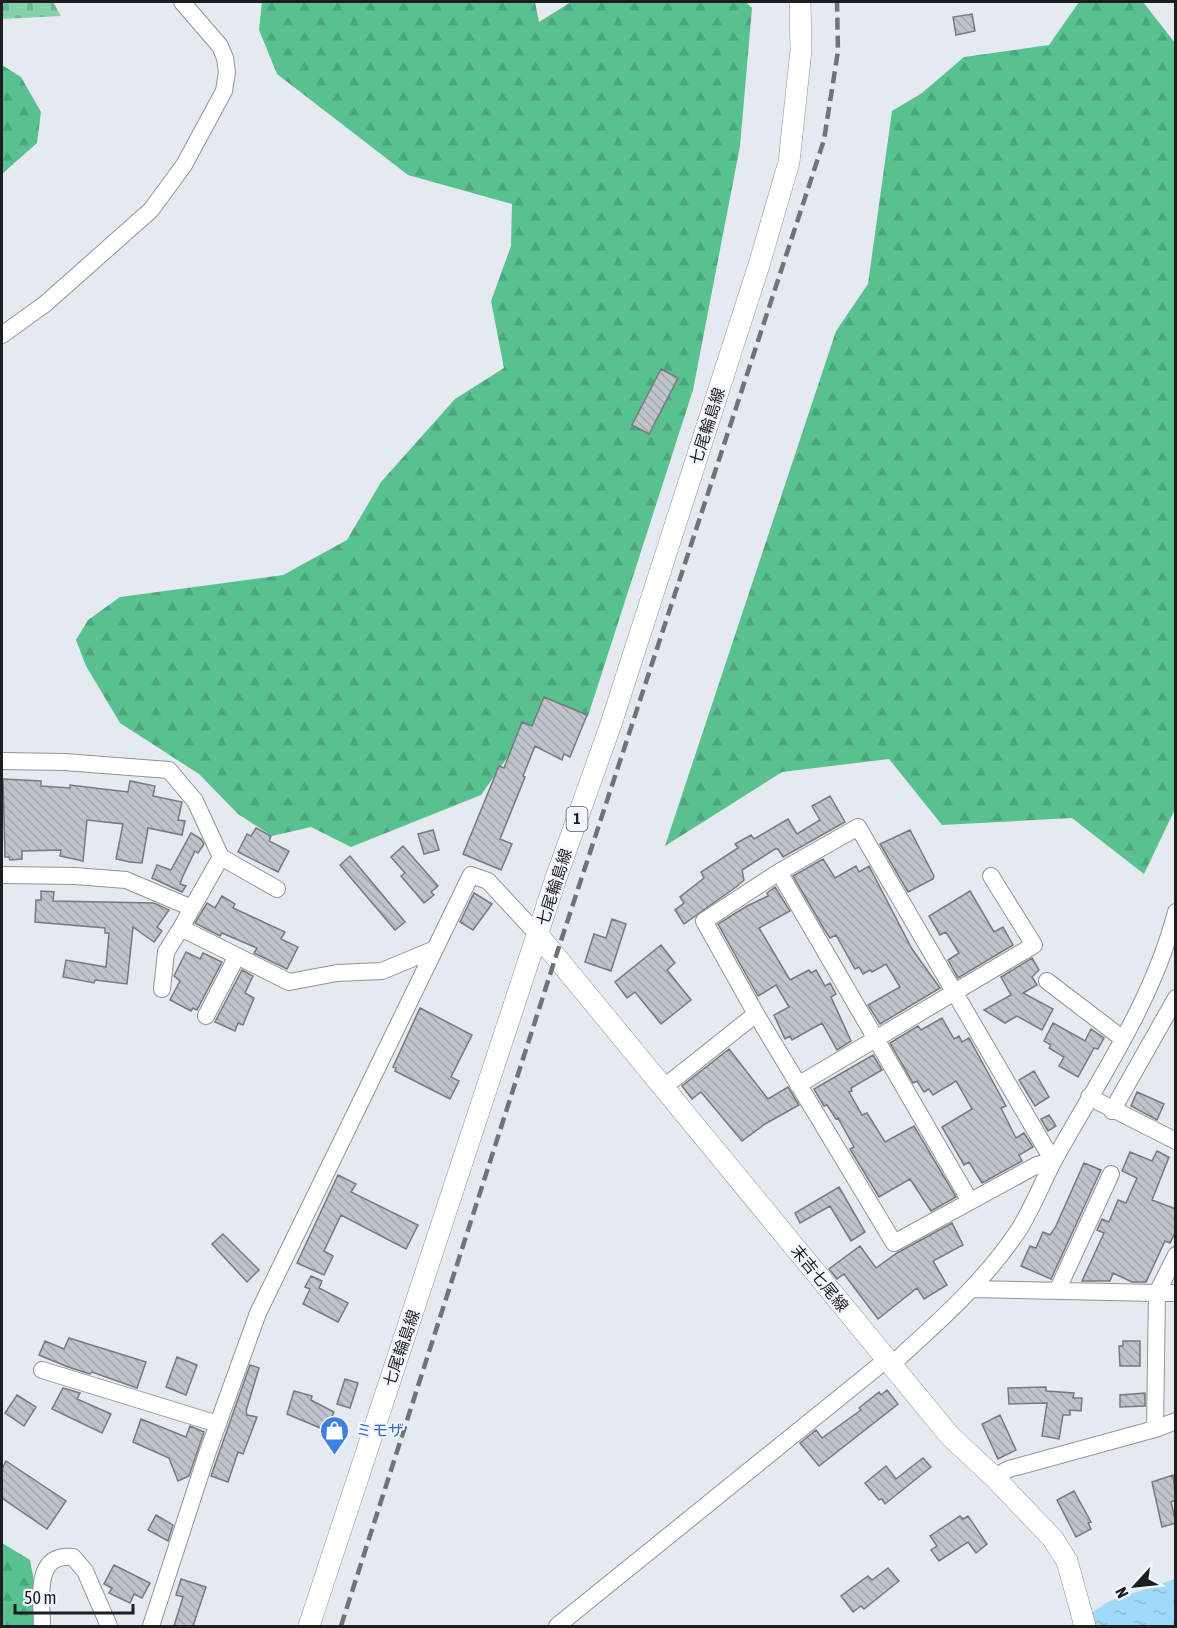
<svg xmlns="http://www.w3.org/2000/svg" width="1177" height="1628" font-family="'Asap Condensed','Noto Sans JP',sans-serif">
<style>
.forest{fill:url(#forest-firs)}
.cemetery{fill:url(#cemetery-stones)}
.water{fill:url(#water-ripples)}
.building{fill:url(#building-back-hatch);stroke:#767980;stroke-width:1.5}
.lines{fill:none;stroke-linecap:round;stroke-linejoin:round}
.minor-casing{stroke:#90949a;stroke-width:18}
.major-casing{stroke:#90949a;stroke-width:22}
.minor{stroke:#fff;stroke-width:16}
.major{stroke:#fff;stroke-width:21}
.rail{stroke:#707277;stroke-width:4.5;stroke-dasharray:12 6;stroke-linecap:butt}
.labels{text-anchor:middle;stroke-width:4.5;stroke-linejoin:round;paint-order:stroke}
.shield{fill:#f2f6fe;stroke:#5d5f63;stroke-width:1.5}
.shield-label{font-size:15px;font-weight:bold;fill:#1d1e21}
.street-label{font-size:16px;fill:#1d1e21;stroke:#f2f6fe}
.shop-label{font-size:16px;fill:#366cbe;stroke:#f2f6fe;text-anchor:start}
</style>
<defs>
<pattern id="forest-firs" width="22" height="20" patternUnits="userSpaceOnUse" patternTransform="scale(1.5)"><rect width="22" height="20" fill="#59c190"/><path d="M5 1l3.5 6h-7zM16 11l3.5 6h-7z" fill="#4da57c"/></pattern>
<pattern id="cemetery-stones" width="16" height="16" patternUnits="userSpaceOnUse" patternTransform="scale(1.5)"><rect width="16" height="16" fill="#83d2aa"/><path d="M2 7V4a2 2 0 0 1 4 0v3zM10 15v-3a2 2 0 0 1 4 0v3z" fill="#71b492"/></pattern>
<pattern id="water-ripples" width="26" height="14" patternUnits="userSpaceOnUse" patternTransform="scale(1.5)"><rect width="26" height="14" fill="#9fdbf8"/><path d="M2 4q2-2 4 0t4 0M15 11q2-2 4 0t4 0" fill="none" stroke="#88bcd4"/></pattern>
<pattern id="building-back-hatch" width="6" height="6" patternUnits="userSpaceOnUse" patternTransform="scale(1.5)"><rect width="6" height="6" fill="#bfc3ca"/><path d="M-1 5l2 2M0 0l6 6M5-1l2 2" fill="none" stroke="#a4a7ad"/></pattern>
</defs>
<rect width="100%" height="100%" fill="#e5e9f0"/>
<path class="forest" d="M 262,2 L 535,2 L 539,22 L 571,2 L 746,2 L 752,8 L 740,146 L 693,390 L 588,716 L 577,729 L 523,735 L 481,795 L 351,847 L 311,827 L 272,836 L 238,814 L 199,774 L 120,723 L 86,666 L 76,640 L 88,620 L 120,597 L 283,575 L 347,540 L 381,482 L 455,399 L 504,368 L 491,301 L 511,246 L 512,204 L 408,175 L 277,74 L 259,30 Z
M 1079,2 L 1143,2 L 1175,43 L 1176,807 L 1144,874 L 1072,818 L 942,825 L 889,759 L 782,772 L 665,846 L 836,331 L 868,284 L 892,111 L 922,93 L 964,57 L 1049,45 Z
M 2,65 L 21,77 L 41,112 L 37,143 L 2,174 Z
M 2,1543 L 30,1560 L 39,1608 L 36,1626 L 2,1626 Z"/>
<path class="cemetery" d="M 2,2 L 53,2 L 61,16 L 2,19 Z"/>
<path class="water" d="M 1175,1579 L 1175,1626 L 1070,1626 L 1110,1601 Z"/>
<path class="building" d="M 972,14 L 975,31 L 956,35 L 953,17 Z
M 661,369 L 678,378 L 649,434 L 632,425 Z
M 544,697 L 587,715 L 570,757 L 564,754 L 562,760 L 535,746 L 523,776 L 525,777 L 500,839 L 512,844 L 501,870 L 463,854 L 499,766 L 504,768 L 522,722 L 532,726 Z
M 3,779 L 41,781 L 41,786 L 70,788 L 70,785 L 128,792 L 130,781 L 155,786 L 153,796 L 182,802 L 178,820 L 185,821 L 182,835 L 148,828 L 142,863 L 130,862 L 116,859 L 123,824 L 87,820 L 83,861 L 60,856 L 61,850 L 22,851 L 22,859 L 10,860 L 9,857 L 5,857 Z
M 830,796 L 845,822 L 783,857 L 778,849 L 775,849 L 742,870 L 744,880 L 736,887 L 684,924 L 675,910 L 684,903 L 680,897 L 704,878 L 701,872 L 738,848 L 735,844 L 751,835 L 754,839 L 788,819 L 797,834 L 820,820 L 812,806 Z
M 256,828 L 271,836 L 269,841 L 289,851 L 278,872 L 238,852 L 247,834 L 251,836 Z
M 433,830 L 439,850 L 424,854 L 418,834 Z
M 910,830 L 934,876 L 933,879 L 908,892 L 880,844 Z
M 191,833 L 201,839 L 204,844 L 198,853 L 195,851 L 183,876 L 180,884 L 186,886 L 182,892 L 152,878 L 157,865 L 171,870 Z
M 403,846 L 438,886 L 431,892 L 434,895 L 424,903 L 401,876 L 405,873 L 391,857 Z
M 350,856 L 405,922 L 395,930 L 340,865 Z
M 823,859 L 835,878 L 856,866 L 859,872 L 869,866 L 912,949 L 940,988 L 880,1024 L 868,1005 L 900,987 L 886,964 L 872,972 L 870,970 L 863,974 L 859,967 L 855,969 L 836,935 L 830,938 L 824,929 L 793,876 Z
M 775,887 L 790,911 L 759,928 L 790,980 L 809,970 L 811,973 L 816,970 L 825,986 L 830,983 L 836,994 L 831,997 L 851,1041 L 837,1050 L 822,1023 L 792,1040 L 790,1036 L 785,1039 L 774,1015 L 789,1007 L 776,985 L 758,996 L 718,924 L 747,906 L 768,896 L 767,893 Z
M 41,891 L 54,892 L 53,901 L 154,903 L 169,910 L 157,927 L 162,931 L 154,942 L 133,927 L 127,984 L 95,980 L 94,983 L 63,977 L 66,960 L 106,967 L 109,933 L 105,933 L 105,928 L 35,922 L 36,900 L 41,900 Z
M 970,891 L 994,932 L 1003,927 L 1013,945 L 958,978 L 948,960 L 959,953 L 946,932 L 940,935 L 929,916 Z
M 474,893 L 492,904 L 473,930 L 460,922 Z
M 222,896 L 235,904 L 233,908 L 285,932 L 281,939 L 298,947 L 287,969 L 254,953 L 257,948 L 222,933 L 220,936 L 195,923 L 207,903 L 215,908 Z
M 612,919 L 626,924 L 611,971 L 585,962 L 594,934 L 606,938 Z
M 661,945 L 675,963 L 667,970 L 691,1000 L 661,1024 L 635,992 L 627,998 L 615,982 Z
M 186,952 L 200,959 L 203,953 L 222,962 L 197,1010 L 193,1008 L 191,1011 L 170,1000 L 180,981 L 174,976 Z
M 1032,958 L 1039,970 L 1032,977 L 1037,985 L 1023,993 L 1053,1009 L 1042,1030 L 1017,1016 L 1005,1023 L 984,1010 L 1011,995 L 1001,977 Z
M 242,970 L 253,976 L 245,993 L 254,998 L 243,1025 L 238,1023 L 235,1031 L 215,1022 Z
M 420,1008 L 472,1035 L 451,1077 L 459,1081 L 450,1099 L 395,1071 L 396,1068 L 393,1067 Z
M 942,1018 L 954,1039 L 959,1036 L 962,1042 L 969,1038 L 1006,1106 L 1001,1108 L 1016,1138 L 1024,1133 L 1033,1147 L 1019,1155 L 1022,1161 L 982,1183 L 969,1162 L 964,1165 L 942,1127 L 972,1109 L 956,1081 L 933,1095 L 929,1089 L 924,1092 L 917,1081 L 913,1083 L 890,1043 L 918,1026 L 921,1030 Z
M 1053,1023 L 1085,1041 L 1091,1029 L 1104,1038 L 1098,1049 L 1094,1048 L 1078,1077 L 1059,1066 L 1064,1057 L 1049,1048 L 1051,1045 L 1044,1041 Z
M 729,1049 L 768,1099 L 788,1087 L 799,1105 L 765,1124 L 742,1141 L 701,1092 L 692,1099 L 682,1086 Z
M 873,1055 L 882,1070 L 851,1088 L 852,1091 L 849,1092 L 862,1115 L 867,1113 L 885,1142 L 914,1126 L 956,1197 L 931,1211 L 910,1179 L 879,1197 L 850,1149 L 854,1147 L 838,1118 L 836,1119 L 827,1105 L 824,1106 L 814,1089 Z
M 1034,1071 L 1049,1097 L 1035,1106 L 1019,1080 Z
M 1137,1092 L 1164,1104 L 1157,1120 L 1131,1106 Z
M 1049,1115 L 1056,1126 L 1048,1131 L 1041,1119 Z
M 1157,1151 L 1169,1157 L 1152,1200 L 1176,1209 L 1176,1231 L 1170,1243 L 1165,1241 L 1146,1282 L 1132,1282 L 1113,1273 L 1110,1281 L 1082,1281 L 1104,1233 L 1097,1230 L 1102,1219 L 1109,1222 L 1118,1200 L 1126,1203 L 1137,1178 L 1122,1171 L 1130,1152 L 1152,1161 Z
M 1084,1163 L 1101,1170 L 1051,1279 L 1021,1266 L 1030,1246 L 1036,1248 L 1043,1232 L 1050,1235 L 1055,1228 Z
M 338,1175 L 356,1184 L 351,1192 L 418,1225 L 406,1249 L 341,1215 L 324,1251 L 333,1256 L 324,1275 L 297,1263 Z
M 839,1187 L 865,1232 L 851,1241 L 830,1206 L 800,1223 L 795,1213 Z
M 952,1223 L 963,1245 L 933,1261 L 947,1285 L 924,1299 L 917,1288 L 878,1319 L 844,1274 L 837,1279 L 829,1269 L 860,1246 L 876,1268 L 897,1253 Z
M 223,1234 L 259,1270 L 247,1282 L 212,1244 Z
M 311,1276 L 322,1281 L 319,1288 L 348,1303 L 338,1322 L 303,1304 L 310,1289 L 305,1287 Z
M 69,1338 L 146,1362 L 137,1388 L 92,1372 L 90,1374 L 68,1367 L 39,1355 L 45,1341 L 64,1349 Z
M 1123,1341 L 1140,1341 L 1140,1366 L 1120,1366 L 1119,1346 L 1123,1346 Z
M 177,1357 L 197,1365 L 186,1395 L 166,1387 Z
M 250,1365 L 259,1368 L 246,1411 L 247,1415 L 257,1417 L 243,1454 L 238,1452 L 228,1482 L 211,1476 Z
M 345,1379 L 358,1383 L 350,1408 L 337,1404 Z
M 1046,1387 L 1046,1391 L 1074,1393 L 1073,1398 L 1082,1398 L 1081,1411 L 1070,1410 L 1070,1415 L 1063,1415 L 1059,1439 L 1042,1436 L 1047,1403 L 1009,1404 L 1008,1388 Z
M 63,1388 L 80,1393 L 77,1399 L 111,1414 L 102,1433 L 52,1409 Z
M 887,1390 L 898,1404 L 819,1466 L 800,1443 L 816,1430 L 822,1438 L 861,1410 L 859,1408 L 879,1392 L 881,1395 Z
M 294,1391 L 312,1396 L 311,1400 L 334,1412 L 325,1430 L 287,1414 Z
M 1145,1393 L 1145,1406 L 1120,1407 L 1120,1395 Z
M 17,1395 L 36,1407 L 24,1426 L 5,1413 Z
M 1000,1415 L 1016,1450 L 998,1459 L 982,1424 Z
M 141,1419 L 186,1437 L 190,1426 L 204,1432 L 189,1476 L 178,1481 L 169,1458 L 133,1442 Z
M 923,1458 L 931,1467 L 885,1504 L 882,1499 L 879,1500 L 865,1483 L 886,1466 L 896,1479 Z
M 6,1461 L 66,1501 L 47,1529 L 2,1498 L 2,1469 Z
M 1173,1475 L 1176,1500 L 1171,1502 L 1176,1523 L 1162,1527 L 1152,1482 Z
M 1074,1491 L 1091,1522 L 1088,1523 L 1091,1529 L 1076,1537 L 1057,1500 Z
M 156,1515 L 173,1525 L 168,1541 L 148,1530 Z
M 960,1516 L 963,1519 L 968,1516 L 987,1544 L 976,1553 L 968,1542 L 939,1561 L 931,1550 L 937,1546 L 930,1536 Z
M 114,1565 L 150,1583 L 142,1598 L 134,1594 L 130,1603 L 109,1593 L 112,1588 L 104,1584 Z
M 888,1568 L 899,1581 L 864,1609 L 861,1606 L 853,1612 L 841,1596 L 868,1576 L 872,1580 Z
M 181,1579 L 206,1587 L 193,1626 L 174,1626 L 183,1597 L 176,1595 Z"/>
<g class="lines">
<defs>
<path id="minor" d="M 2,335 L 45,304 L 151,210 L 184,165 L 224,91 L 227,72 L 225,58 L 220,46 L 182,2
M 2,761 L 64,762 L 169,770 L 195,801 L 221,857 L 277,889
M 858,827 L 1053,1161 L 1037,1165 L 894,1243 L 756,1014 L 704,921 L 779,872 Z
M 779,872 L 970,1201
M 2,875 L 75,876 L 126,880 L 192,908 L 181,928 L 289,982 L 337,973 L 382,971 L 435,949
M 192,908 L 221,857
M 1047,981 L 1123,1039
M 162,989 L 166,952 L 181,928
M 206,1016 L 237,956
M 798,1085 L 1034,945 L 991,876
M 664,1087 L 756,1014
M 1089,1097 L 1176,1141
M 1112,1111 L 1176,998
M 1176,1255 L 1157,1293 L 1176,1293
M 972,1289 L 1157,1293 L 1155,1429
M 1057,1291 L 1111,1174
M 891,1365 C 936,1324 981,1285 1016,1234 C 1033,1209 1043,1179 1058,1153 C 1102,1075 1153,1000 1176,912
M 42,1370 L 218,1424
M 994,1477 L 1009,1469 L 1155,1429 L 1176,1421
M 42,1626 C 42,1599 33,1553 73,1557 L 85,1571 L 109,1626
M 151,1626 L 207,1454 L 258,1313 L 471,875 L 488,881 L 538,935
M 557,1626 L 886,1360"/>
<path id="major" d="M 538,935 L 950,1436 L 994,1477 L 1053,1539 L 1067,1561 L 1085,1626
M 309,1626 L 556,878 L 611,724 L 759,265 L 789,162 L 801,50 L 800,2"/>
</defs>
<use href="#minor" class="minor-casing"/>
<use href="#major" class="major-casing"/>
<use href="#minor" class="minor"/>
<use href="#major" class="major"/>
<path class="rail" d="M 341,1626 L 556,956 L 824,140 L 838,51 L 837,2"/>
</g>
<defs>
<symbol id="shop-pin" viewBox="-11 -11 22 30"><path d="M0 17L-7.5 6A9.5 9.5 0 1 1 7.5 6Z" fill="#3f7fe0" stroke="#f2f6fe"/><path d="M-5-2.5h2.3a2.7 3.5 0 0 1 5.4 0H5L5.5 6h-11ZM-1.5-2.5h3a1.5 2.3 0 0 0-3 0Z" fill="#fff"/></symbol>
</defs>
<g fill-rule="evenodd">
<use href="#shop-pin" x="318" y="1414" width="33" height="45"/>
</g>
<g class="labels">
<rect class="shield" x="566.5" y="807" width="21" height="24" rx="4.5"/>
<g class="shield-label">
<text x="577" y="824">1</text>
</g>
<g class="street-label">
<text transform="translate(707 426) rotate(-72)" y="6">七尾輪島線</text>
<text transform="translate(554 887) rotate(-72)" y="6">七尾輪島線</text>
<text transform="translate(820 1278) rotate(51)" y="6">末吉七尾線</text>
<text transform="translate(401 1348) rotate(-71)" y="6">七尾輪島線</text>
</g>
<g class="shop-label">
<text x="356" y="1436">ミモザ</text>
</g>
</g>
<rect width="1177" height="1628" fill="none" stroke="#1d1e21" stroke-width="6"/>
<g transform="translate(1135 1586) rotate(243)" stroke="#f2f6fe" stroke-width="4.5" paint-order="stroke">
<path d="M0-4.5L10 22L0 15L-10 22Z" fill="#1d1e21"/>
<text y="-9" font-size="16" font-weight="bold" text-anchor="middle" fill="#1d1e21">N</text>
</g>
<path d="M15 1604v9h118v-9" fill="none" stroke="#1d1e21" stroke-width="3"/>
<text x="24" y="1604" font-size="18" fill="#1d1e21" stroke="#f2f6fe" stroke-width="4.5" paint-order="stroke">50 m</text>
</svg>
